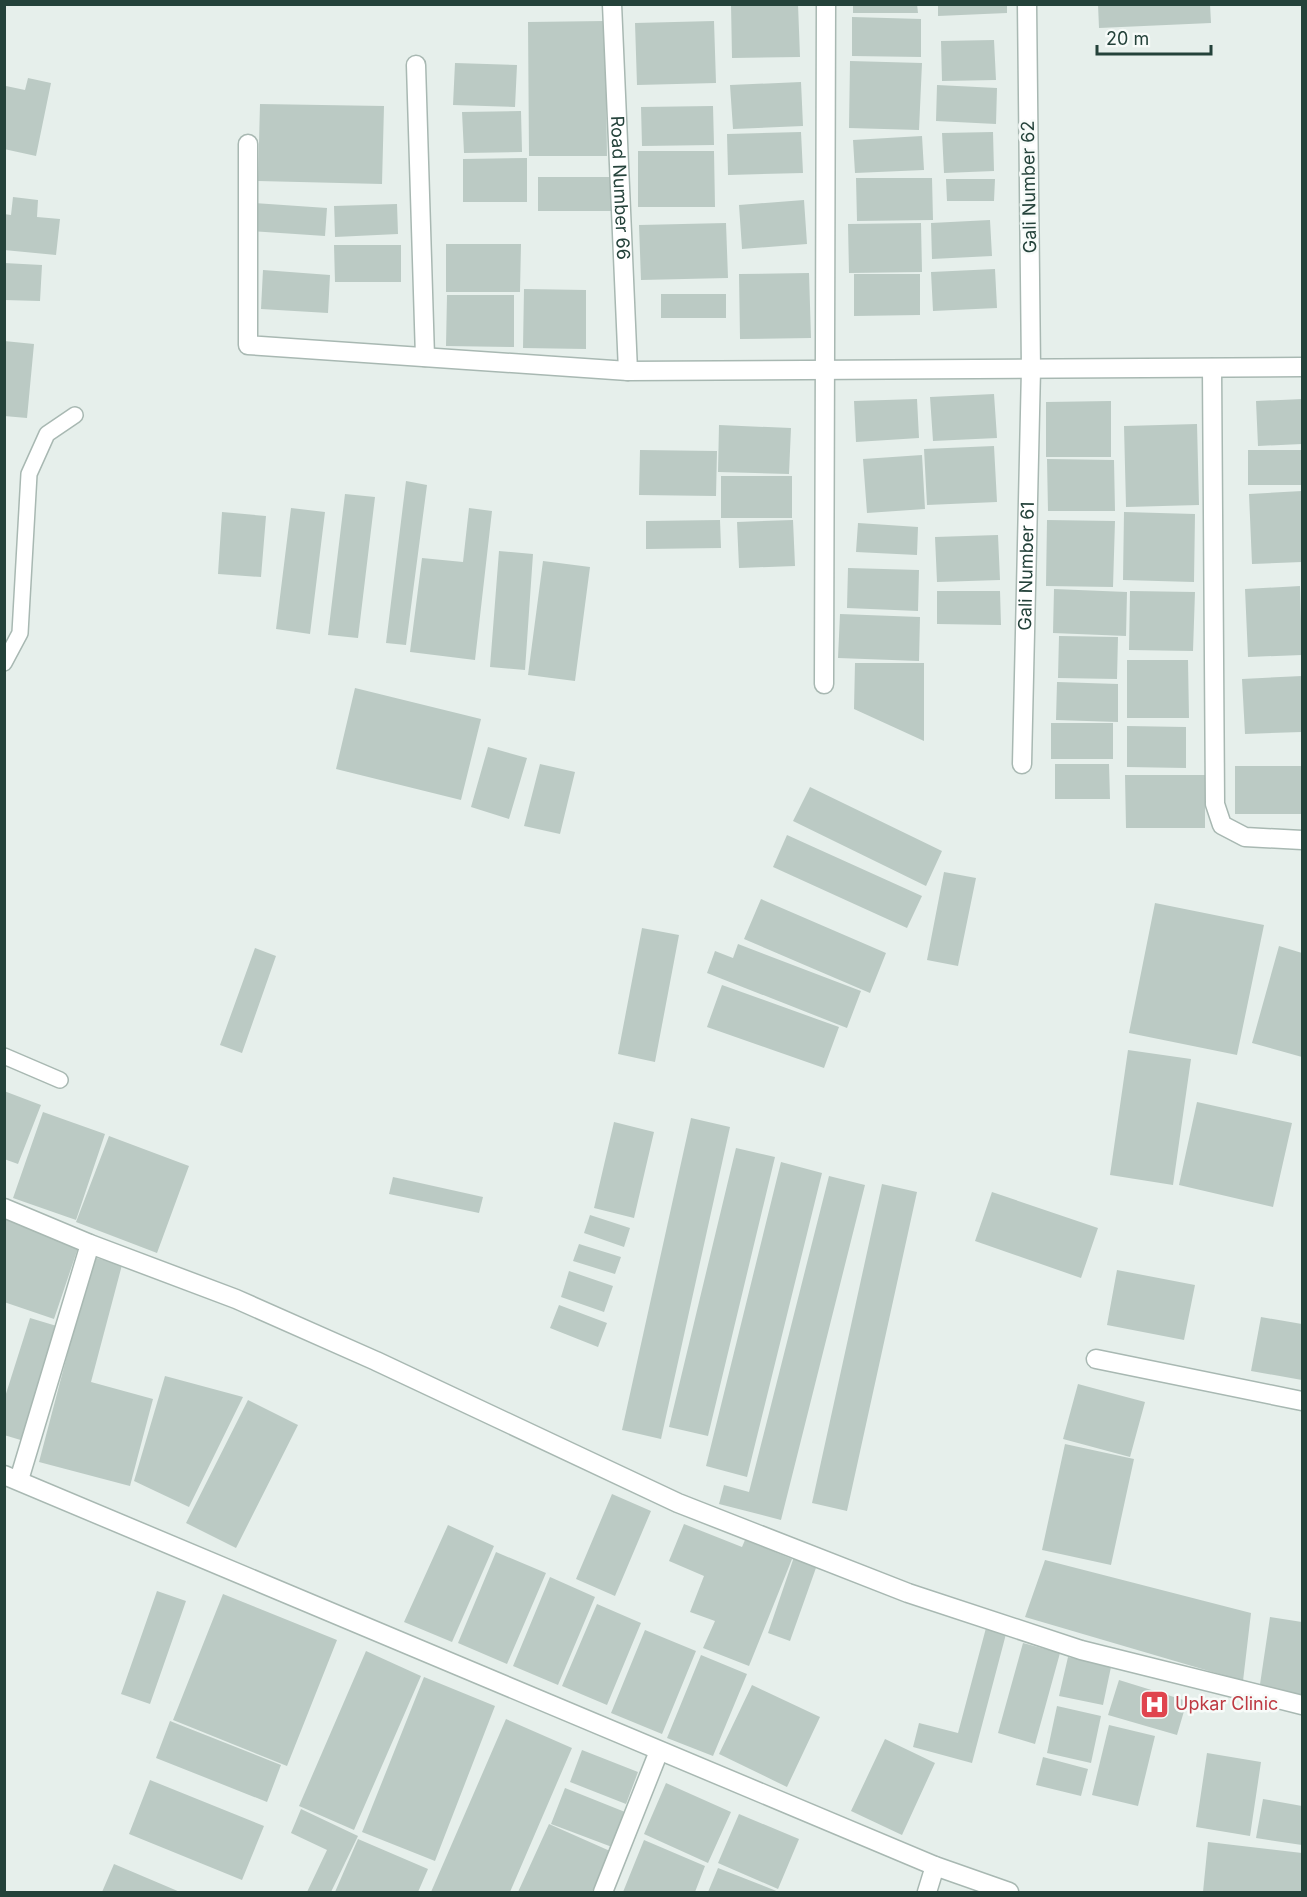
<svg xmlns="http://www.w3.org/2000/svg" width="1307" height="1897" font-family="Inter,sans-serif">
<style>
.building{fill:#bbcac4}
.lines{fill:none;stroke-linecap:round;stroke-linejoin:round}
.service-casing{stroke:#a8b8b2;stroke-width:18}
.minor-casing{stroke:#a8b8b2;stroke-width:21}
.service{stroke:#fff;stroke-width:15}
.minor{stroke:#fff;stroke-width:18}
.labels{text-anchor:middle;stroke-width:5;stroke-linejoin:round;paint-order:stroke}
.street-label{font-size:18px;fill:#24423a;stroke:#f7fbf9}
.health-label{font-size:18px;fill:#be3a42;stroke:#f7fbf9;text-anchor:start}
</style>
<rect width="100%" height="100%" fill="#e6efeb"/>
<path class="building" d="M 731,4 L 798,4 L 800,57 L 732,58 Z
M 853,4 L 917,4 L 918,13 L 853,13 Z
M 938,4 L 1007,4 L 1007,13 L 938,16 Z
M 1098,4 L 1210,4 L 1211,23 L 1099,28 Z
M 852,17 L 921,19 L 921,57 L 852,56 Z
M 605,21 L 607,156 L 529,156 L 528,22 Z
M 714,21 L 716,83 L 637,85 L 635,23 Z
M 994,40 L 996,80 L 942,81 L 941,41 Z
M 850,61 L 922,63 L 919,130 L 849,128 Z
M 455,63 L 517,65 L 515,107 L 453,105 Z
M 28,78 L 51,83 L 36,156 L 4,149 L 6,86 L 25,90 Z
M 801,82 L 803,126 L 733,129 L 730,85 Z
M 937,85 L 997,88 L 996,124 L 936,121 Z
M 260,104 L 384,106 L 382,184 L 258,181 Z
M 713,106 L 714,145 L 642,146 L 641,107 Z
M 521,111 L 522,152 L 464,153 L 462,112 Z
M 801,132 L 803,173 L 728,175 L 727,134 Z
M 993,132 L 994,171 L 944,173 L 942,133 Z
M 922,136 L 924,170 L 855,173 L 853,140 Z
M 638,151 L 714,151 L 715,207 L 638,207 Z
M 527,158 L 527,202 L 463,202 L 463,159 Z
M 538,177 L 611,177 L 611,211 L 538,211 Z
M 856,178 L 932,178 L 933,220 L 857,221 Z
M 946,179 L 995,179 L 994,201 L 947,201 Z
M 13,197 L 38,200 L 37,217 L 60,219 L 56,255 L 4,250 L 4,214 L 11,215 Z
M 804,200 L 807,244 L 742,249 L 739,205 Z
M 254,203 L 327,208 L 325,236 L 252,231 Z
M 397,204 L 398,234 L 335,237 L 334,206 Z
M 990,220 L 992,256 L 932,259 L 931,223 Z
M 726,223 L 728,278 L 641,280 L 639,225 Z
M 921,223 L 922,272 L 849,273 L 848,224 Z
M 446,244 L 521,244 L 520,292 L 446,292 Z
M 334,245 L 401,245 L 401,282 L 335,282 Z
M 4,263 L 42,265 L 40,301 L 4,300 Z
M 995,269 L 997,308 L 933,311 L 931,272 Z
M 263,270 L 330,275 L 328,313 L 261,309 Z
M 809,273 L 811,338 L 740,339 L 739,274 Z
M 854,274 L 920,274 L 920,315 L 854,316 Z
M 524,289 L 586,290 L 586,349 L 523,348 Z
M 661,294 L 726,294 L 726,318 L 661,318 Z
M 447,295 L 514,295 L 514,347 L 446,346 Z
M 4,341 L 34,344 L 27,418 L 4,416 Z
M 994,394 L 997,438 L 933,441 L 930,397 Z
M 917,399 L 919,438 L 856,442 L 854,401 Z
M 1302,399 L 1302,444 L 1258,446 L 1256,401 Z
M 1111,401 L 1111,457 L 1046,457 L 1046,402 Z
M 1197,424 L 1199,505 L 1126,507 L 1124,426 Z
M 719,425 L 791,428 L 789,474 L 718,472 Z
M 994,446 L 997,502 L 927,505 L 924,449 Z
M 640,450 L 717,451 L 716,496 L 639,495 Z
M 1248,450 L 1302,450 L 1302,485 L 1248,485 Z
M 922,455 L 925,509 L 867,513 L 863,459 Z
M 1047,459 L 1114,460 L 1115,511 L 1048,511 Z
M 721,476 L 792,476 L 792,518 L 721,518 Z
M 406,481 L 427,485 L 406,645 L 386,643 Z
M 1302,491 L 1302,562 L 1252,564 L 1249,494 Z
M 345,494 L 375,497 L 358,638 L 328,635 Z
M 291,508 L 325,512 L 310,634 L 276,629 Z
M 469,508 L 492,511 L 475,660 L 410,652 L 422,558 L 463,562 Z
M 222,512 L 266,516 L 261,577 L 218,574 Z
M 1124,512 L 1195,514 L 1194,582 L 1123,580 Z
M 720,520 L 721,548 L 646,549 L 646,521 Z
M 793,520 L 795,566 L 739,568 L 737,522 Z
M 1047,520 L 1115,521 L 1113,587 L 1046,586 Z
M 858,523 L 918,527 L 917,555 L 856,552 Z
M 998,535 L 1000,580 L 937,582 L 935,537 Z
M 499,551 L 533,554 L 525,670 L 490,667 Z
M 543,561 L 590,567 L 575,681 L 528,675 Z
M 848,568 L 919,570 L 918,611 L 847,608 Z
M 1300,586 L 1302,655 L 1248,657 L 1245,589 Z
M 1054,589 L 1127,592 L 1126,636 L 1053,633 Z
M 937,591 L 1000,591 L 1001,625 L 937,624 Z
M 1130,591 L 1195,592 L 1193,651 L 1129,650 Z
M 840,614 L 920,617 L 919,661 L 838,658 Z
M 1059,636 L 1118,637 L 1117,679 L 1058,678 Z
M 1127,660 L 1188,660 L 1189,718 L 1127,718 Z
M 855,663 L 924,663 L 924,741 L 854,709 Z
M 1302,676 L 1302,732 L 1245,734 L 1242,679 Z
M 1057,682 L 1118,684 L 1118,722 L 1056,720 Z
M 355,688 L 481,719 L 461,800 L 336,769 Z
M 1051,723 L 1113,723 L 1113,759 L 1051,759 Z
M 1127,726 L 1186,727 L 1186,768 L 1127,767 Z
M 488,747 L 527,758 L 509,819 L 471,807 Z
M 540,764 L 575,772 L 560,834 L 524,826 Z
M 1055,764 L 1109,764 L 1110,799 L 1055,799 Z
M 1235,766 L 1302,766 L 1302,814 L 1235,814 Z
M 1125,775 L 1205,775 L 1205,828 L 1126,828 Z
M 810,787 L 942,851 L 926,886 L 793,821 Z
M 787,835 L 922,896 L 907,928 L 773,867 Z
M 944,872 L 976,878 L 958,966 L 927,960 Z
M 761,899 L 886,953 L 870,993 L 744,939 Z
M 1155,903 L 1264,925 L 1237,1055 L 1129,1033 Z
M 642,928 L 679,935 L 655,1062 L 618,1054 Z
M 738,944 L 861,991 L 847,1028 L 707,973 L 715,951 L 733,958 Z
M 1279,946 L 1302,953 L 1302,1057 L 1252,1043 Z
M 255,948 L 276,956 L 242,1053 L 220,1045 Z
M 722,985 L 839,1027 L 824,1068 L 707,1027 Z
M 1128,1050 L 1191,1059 L 1173,1185 L 1110,1175 Z
M 4,1091 L 41,1105 L 18,1164 L 4,1159 Z
M 1197,1102 L 1292,1123 L 1273,1207 L 1179,1185 Z
M 43,1112 L 105,1134 L 76,1220 L 13,1198 Z
M 691,1118 L 730,1127 L 661,1439 L 622,1430 Z
M 614,1122 L 654,1132 L 634,1218 L 594,1208 Z
M 109,1136 L 189,1166 L 157,1253 L 76,1222 Z
M 736,1148 L 775,1157 L 708,1436 L 669,1427 Z
M 781,1162 L 822,1173 L 747,1477 L 706,1466 Z
M 829,1176 L 865,1185 L 781,1520 L 719,1504 L 724,1485 L 749,1492 Z
M 393,1177 L 483,1197 L 479,1213 L 389,1194 Z
M 882,1184 L 917,1192 L 847,1511 L 812,1503 Z
M 992,1192 L 1098,1228 L 1081,1278 L 975,1241 Z
M 590,1215 L 630,1228 L 624,1247 L 584,1233 Z
M 4,1219 L 79,1245 L 54,1319 L 4,1302 Z
M 579,1244 L 621,1257 L 615,1274 L 573,1261 Z
M 93,1257 L 122,1265 L 91,1382 L 153,1399 L 130,1486 L 39,1462 Z
M 1117,1270 L 1195,1285 L 1184,1340 L 1107,1325 Z
M 569,1271 L 613,1286 L 604,1312 L 561,1297 Z
M 559,1305 L 607,1323 L 598,1347 L 550,1328 Z
M 1261,1317 L 1302,1324 L 1302,1380 L 1251,1371 Z
M 30,1318 L 60,1327 L 24,1441 L 4,1435 L 4,1400 Z
M 165,1376 L 243,1397 L 189,1507 L 134,1481 Z
M 1078,1384 L 1145,1402 L 1130,1457 L 1063,1439 Z
M 248,1400 L 298,1425 L 236,1548 L 186,1523 Z
M 1065,1444 L 1134,1459 L 1111,1565 L 1042,1550 Z
M 612,1494 L 651,1511 L 615,1596 L 576,1579 Z
M 684,1524 L 742,1547 L 745,1540 L 792,1559 L 749,1666 L 703,1648 L 715,1621 L 690,1612 L 704,1576 L 669,1561 Z
M 448,1525 L 494,1546 L 452,1642 L 404,1622 Z
M 496,1552 L 546,1573 L 507,1664 L 458,1643 Z
M 794,1557 L 817,1565 L 790,1641 L 768,1633 Z
M 1045,1560 L 1251,1613 L 1243,1681 L 1025,1617 Z
M 550,1577 L 595,1597 L 558,1685 L 513,1666 Z
M 157,1591 L 186,1601 L 150,1704 L 121,1694 Z
M 223,1594 L 337,1640 L 287,1766 L 173,1720 Z
M 597,1604 L 641,1623 L 607,1705 L 562,1686 Z
M 1270,1617 L 1302,1622 L 1302,1698 L 1259,1691 Z
M 986,1628 L 1006,1634 L 972,1763 L 913,1747 L 919,1723 L 958,1733 Z
M 645,1630 L 696,1651 L 662,1734 L 611,1713 Z
M 1023,1643 L 1060,1653 L 1035,1744 L 998,1733 Z
M 366,1651 L 421,1676 L 354,1830 L 299,1806 Z
M 701,1655 L 747,1674 L 713,1756 L 667,1738 Z
M 1068,1657 L 1111,1667 L 1103,1705 L 1059,1696 Z
M 424,1677 L 495,1706 L 435,1861 L 362,1832 Z
M 1119,1680 L 1187,1701 L 1177,1735 L 1108,1715 Z
M 752,1685 L 820,1717 L 787,1787 L 719,1754 Z
M 1057,1706 L 1101,1716 L 1091,1763 L 1047,1753 Z
M 506,1719 L 572,1748 L 510,1892 L 431,1892 Z
M 170,1721 L 281,1765 L 267,1802 L 156,1758 Z
M 1109,1725 L 1155,1736 L 1138,1806 L 1092,1795 Z
M 885,1739 L 935,1763 L 902,1835 L 851,1811 Z
M 582,1750 L 638,1772 L 626,1804 L 570,1782 Z
M 1207,1753 L 1261,1762 L 1250,1836 L 1196,1827 Z
M 1043,1757 L 1088,1769 L 1081,1796 L 1036,1785 Z
M 150,1780 L 264,1826 L 242,1880 L 129,1834 Z
M 666,1783 L 731,1812 L 708,1863 L 644,1834 Z
M 565,1788 L 625,1812 L 612,1847 L 551,1824 Z
M 1263,1799 L 1302,1806 L 1302,1845 L 1256,1838 Z
M 301,1809 L 358,1836 L 331,1892 L 307,1892 L 327,1850 L 291,1833 Z
M 739,1814 L 799,1839 L 778,1889 L 718,1863 Z
M 549,1824 L 610,1851 L 592,1892 L 518,1892 Z
M 358,1839 L 428,1869 L 418,1892 L 335,1892 Z
M 644,1840 L 705,1866 L 695,1892 L 623,1892 Z
M 1208,1842 L 1302,1853 L 1302,1892 L 1203,1892 Z
M 114,1864 L 180,1892 L 102,1892 Z
M 718,1868 L 779,1892 L 708,1892 Z"/>
<g class="lines">
<defs>
<path id="service" d="M 4,663 L 20,633 L 29,474 L 47,434 L 75,415
M 4,1056 L 60,1080"/>
<g id="minor">
<path id="s1" d="M 612,4 L 628,371"/>
<path d="M 416,65 L 425,357"/>
<path d="M 248,144 L 248,345 L 628,371 L 1302,367"/>
<path d="M 1212,368 L 1215,804 L 1222,825 L 1245,837 L 1302,840"/>
<path d="M 824,684 L 826,4"/>
<path id="s2" d="M 1022,764 L 1031,369 L 1027,4"/>
<path d="M 4,1208 L 90,1244 L 236,1299 L 376,1361 L 678,1503 L 908,1593 L 1081,1650 L 1302,1705"/>
<path d="M 1096,1359 L 1302,1401"/>
<path d="M 4,1475 L 935,1866 L 1009,1892"/>
<path d="M 19,1480 L 90,1244"/>
<path d="M 603,1892 L 659,1751"/>
<path d="M 927,1892 L 935,1866"/>
</g>
</defs>
<use href="#service" class="service-casing"/>
<use href="#minor" class="minor-casing"/>
<use href="#service" class="service"/>
<use href="#minor" class="minor"/>
</g>
<defs>
<symbol id="hospital-square" viewBox="-11 -11 22 22"><rect x="-9" y="-9" width="18" height="18" rx="4" fill="#e0444e" stroke="#f7fbf9"/><path d="M-5-5h3v3.5h4V-5h3V5h-3V1.5h-4V5h-3Z" fill="#fff"/></symbol>
</defs>
<g fill-rule="evenodd">
<use href="#hospital-square" x="1138" y="1688" width="33" height="33"/>
</g>
<g class="labels">
<g class="street-label">
<text transform="translate(1029 187) rotate(-91)" y="6">Gali Number 62</text>
<text dy="6" stroke="none"><textPath href="#s1" startOffset="184">Road Number 66</textPath></text>
<text dy="6" stroke="none"><textPath href="#s2" startOffset="198">Gali Number 61</textPath></text>
</g>
<g class="health-label">
<text x="1175" y="1710">Upkar Clinic</text>
</g>
</g>
<rect width="1307" height="1897" fill="none" stroke="#24423a" stroke-width="12"/>
<path d="M1097 45v9h114v-9" fill="none" stroke="#24423a" stroke-width="3"/>
<text x="1106" y="45" font-size="18" fill="#24423a" stroke="#f7fbf9" stroke-width="4.5" paint-order="stroke">20 m</text>
</svg>
